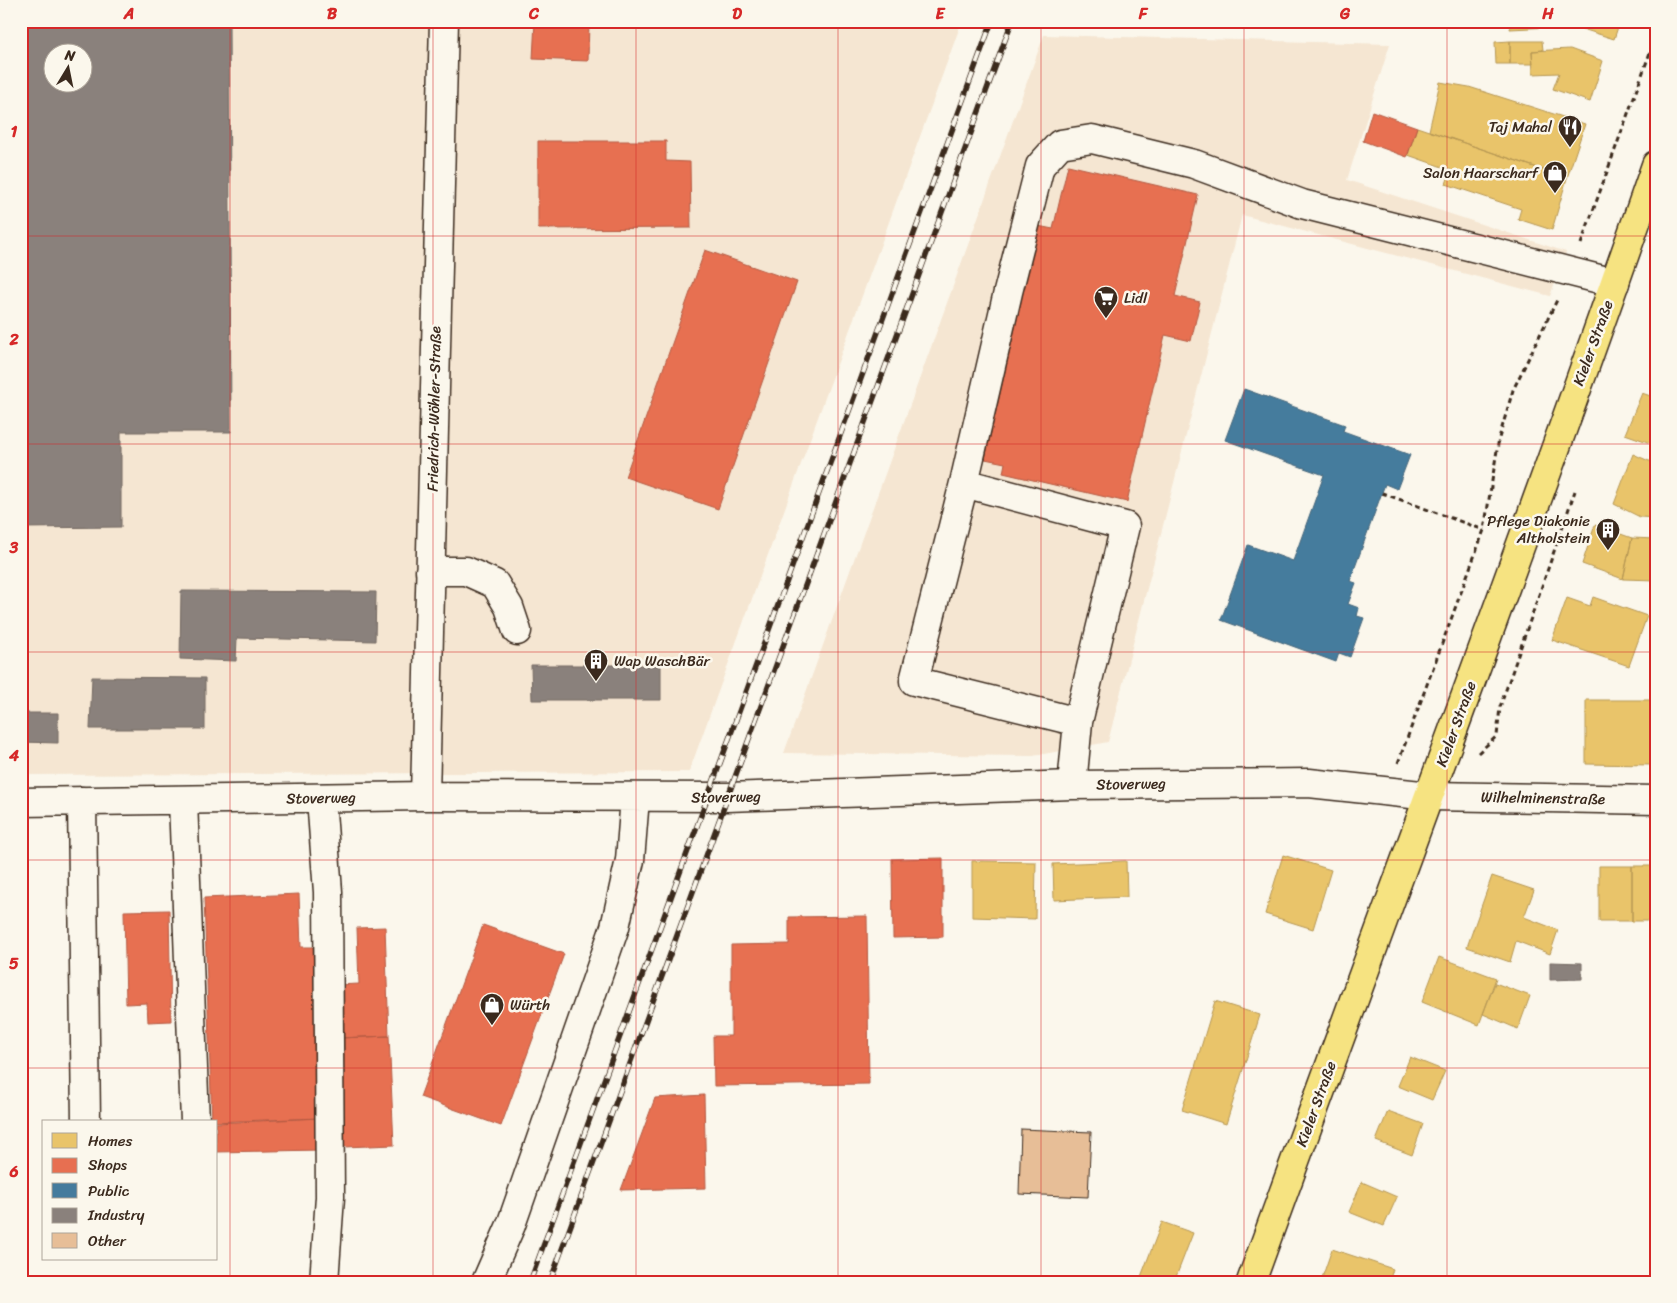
<svg xmlns="http://www.w3.org/2000/svg" width="1677" height="1303" font-family="Sriracha,sans-serif">
<style>
.built{fill:#f5e6d2;fill-rule:evenodd}
.homes{fill:#e9c46a;stroke:#b59653}
.shops{fill:#e76f51;stroke:#b35a42}
.public{fill:#457b9d;stroke:#426377}
.industry{fill:#8a817c;stroke:#726760;fill-rule:evenodd}
.building{fill:#e7be97;stroke:#3b2a1e}
.lines{fill:none;stroke-linecap:round;stroke-linejoin:round}
.minor-casing{stroke:#3b2a1e;stroke-width:31}
.major-casing{stroke:#3b2a1e;stroke-width:31}
.path{stroke:#3b2a1e;stroke-width:3;stroke-dasharray:5 4;stroke-linecap:butt}
.minor{stroke:#fbf7ec;stroke-width:28}
.major{stroke:#f6e381;stroke-width:28}
.rail-casing{stroke:#3b2a1e;stroke-width:5.5}
.rail{stroke:#fbf7ec;stroke-width:4;stroke-dasharray:11;stroke-linecap:butt}
.grid{fill:none;stroke:#d62828;stroke-width:1;stroke-opacity:0.55}
.labels{text-anchor:middle;stroke-width:5;stroke-linejoin:round;paint-order:stroke}
.poi-label{font-size:15px;fill:#3b2a1e;stroke:#fbf7ec;text-anchor:end}
.street-label{font-size:15px;fill:#3b2a1e;stroke:#fbf7ec}
.neatline{fill:none;stroke:#d62828;stroke-width:2}
.grid-label{font-size:16px;text-anchor:middle;font-weight:bold;fill:#d62828}
</style>
<rect width="100%" height="100%" fill="#fbf7ec"/>
<filter id="ink" filterUnits="userSpaceOnUse"><feTurbulence type="fractalNoise" baseFrequency=".02" numOctaves="2"/><feDisplacementMap in="SourceGraphic" scale="10" xChannelSelector="R" yChannelSelector="G"/><feConvolveMatrix kernelMatrix="1 2 1 2 8 2 1 2 1" color-interpolation-filters="sRGB"/></filter>
<g filter="url(#ink)">
<path class="built" d="M 21,21 L 962,21 L 689,772 L 21,775 ZM 52,52 L 82,52 L 82,82 L 52,82 Z
M 1044,35 L 1390,44 L 1347,180 L 1566,252 L 1550,296 L 1242,215 L 1108,742 L 1033,756 L 784,753 Z"/>
<path class="homes" d="M 1512,21 L 1620,21 L 1614,39 L 1573,26 L 1510,29 Z
M 1510,41 L 1542,41 L 1543,50 L 1532,51 L 1533,64 L 1510,64 Z
M 1510,41 L 1510,64 L 1496,64 L 1495,42 Z
M 1570,49 L 1603,61 L 1590,102 L 1553,89 L 1559,73 L 1533,74 L 1532,51 Z
M 1440,82 L 1469,87 L 1585,124 L 1567,178 L 1429,131 Z
M 1417,127 L 1567,178 L 1552,230 L 1518,219 L 1521,209 L 1446,184 L 1451,170 L 1408,155 Z
M 1642,393 L 1656,398 L 1656,445 L 1625,434 Z
M 1633,454 L 1649,461 L 1656,461 L 1656,518 L 1640,517 L 1614,504 Z
M 1595,525 L 1632,538 L 1623,579 L 1582,564 Z
M 1632,538 L 1656,539 L 1656,580 L 1623,579 Z
M 1593,597 L 1647,616 L 1629,666 L 1552,640 L 1567,598 L 1590,606 Z
M 1586,700 L 1653,700 L 1652,765 L 1586,764 Z
M 1283,855 L 1331,870 L 1313,929 L 1265,914 Z
M 972,861 L 1036,862 L 1035,919 L 972,917 Z
M 1126,861 L 1127,897 L 1054,900 L 1053,864 Z
M 1599,866 L 1632,866 L 1632,921 L 1599,921 Z
M 1632,866 L 1656,866 L 1656,921 L 1632,921 Z
M 1492,876 L 1534,890 L 1524,917 L 1558,930 L 1550,954 L 1516,941 L 1510,962 L 1467,947 Z
M 1439,957 L 1496,978 L 1479,1025 L 1422,1002 Z
M 1495,983 L 1530,996 L 1518,1029 L 1483,1014 Z
M 1215,1001 L 1260,1015 L 1226,1124 L 1182,1110 Z
M 1410,1057 L 1445,1071 L 1432,1100 L 1398,1086 Z
M 1388,1111 L 1423,1124 L 1412,1155 L 1376,1141 Z
M 1362,1182 L 1397,1197 L 1384,1226 L 1349,1212 Z
M 1162,1222 L 1193,1233 L 1174,1282 L 1139,1282 Z
M 1332,1249 L 1393,1269 L 1389,1282 L 1321,1281 Z"/>
<path class="shops" d="M 535,21 L 589,21 L 588,61 L 533,59 Z
M 1372,111 L 1417,127 L 1407,157 L 1363,141 Z
M 538,141 L 666,141 L 666,161 L 690,162 L 691,228 L 538,229 Z
M 1068,165 L 1198,195 L 1175,296 L 1200,302 L 1191,341 L 1165,335 L 1127,502 L 1003,473 L 1005,463 L 985,459 L 1038,226 L 1053,229 Z
M 705,250 L 797,282 L 718,509 L 625,477 Z
M 943,858 L 943,937 L 893,938 L 892,859 Z
M 299,894 L 301,947 L 313,947 L 320,1118 L 212,1122 L 204,898 Z
M 169,910 L 171,1021 L 148,1022 L 147,1003 L 126,1004 L 124,911 Z
M 867,916 L 869,1084 L 714,1086 L 713,1036 L 731,1036 L 731,945 L 789,944 L 789,917 Z
M 483,925 L 564,954 L 501,1126 L 420,1097 Z
M 385,927 L 389,1036 L 339,1038 L 337,985 L 359,984 L 357,928 Z
M 389,1036 L 394,1145 L 344,1147 L 339,1038 Z
M 704,1095 L 706,1188 L 621,1190 L 655,1098 Z
M 320,1118 L 321,1150 L 216,1152 L 216,1123 Z"/>
<path class="public" d="M 1244,389 L 1345,425 L 1343,431 L 1410,455 L 1397,489 L 1385,484 L 1350,581 L 1356,583 L 1348,604 L 1359,608 L 1357,616 L 1364,618 L 1350,657 L 1339,653 L 1336,662 L 1221,620 L 1248,545 L 1293,561 L 1324,475 L 1225,440 Z"/>
<path class="industry" d="M 21,21 L 229,21 L 231,432 L 121,432 L 121,527 L 21,528 ZM 52,52 L 82,52 L 82,82 L 52,82 Z
M 181,591 L 376,592 L 375,641 L 237,638 L 236,661 L 180,659 Z
M 531,665 L 661,665 L 661,700 L 532,700 Z
M 92,677 L 205,678 L 205,729 L 90,729 Z
M 21,713 L 58,713 L 58,743 L 21,742 Z
M 1550,962 L 1582,963 L 1582,979 L 1550,980 Z"/>
<path class="building" d="M 1021,1129 L 1091,1132 L 1088,1197 L 1019,1194 Z"/>
<g class="lines">
<defs>
<path id="minor" d="M 964,483 L 1125,526 L 1078,722 L 1072,785
M 430,571 L 466,571 L 495,584 L 509,607 L 517,631
M 1078,722 L 914,681 L 964,483 L 1008,292 L 1040,166 L 1060,144 L 1092,139 L 1194,164 L 1302,204 L 1615,283
M 425,796 L 444,21
M 321,798 L 328,892 L 330,1197 L 324,1282
M 183,800 L 195,1122
M 82,801 L 86,1122
M 21,802 L 425,796 L 727,797 L 1072,785 L 1309,783 L 1430,796 L 1656,800
M 486,1282 L 511,1225 L 615,927 L 630,860 L 635,798"/>
<path id="major" d="M 1251,1282 C 1386,909 1526,539 1656,165"/>
</defs>
<use href="#minor" class="minor-casing"/>
<use href="#major" class="major-casing"/>
<path class="path" d="M 1581,244 L 1656,36
M 1382,493 L 1484,530
M 1478,753 L 1497,736 L 1500,707 L 1575,491
M 1398,763 L 1484,530 L 1499,438 L 1513,390 L 1558,298"/>
<use href="#minor" class="minor"/>
<use href="#major" class="major"/>
<defs>
<path id="rail" d="M 530,1282 L 992,21
M 550,1282 L 1012,21"/>
</defs>
<use href="#rail" class="rail-casing"/>
<use href="#rail" class="rail"/>
</g>
</g>
<path class="grid" d="M 230,21 L 230,1282M 433,21 L 433,1282M 636,21 L 636,1282M 838,21 L 838,1282M 1041,21 L 1041,1282M 1244,21 L 1244,1282M 1447,21 L 1447,1282M 21,236 L 1656,236M 21,444 L 1656,444M 21,652 L 1656,652M 21,860 L 1656,860M 21,1068 L 1656,1068"/>
<defs>
<symbol id="restaurant-pin" viewBox="-11 -11 22 30"><path d="M0 17L-7.5 6A9.5 9.5 0 1 1 7.5 6Z" fill="#3b2a1e" stroke="#fbf7ec"/><path d="M-5-6h1v4h1v-4h1v4h1v-4h1v5L-1.5 .5V6h-2V.5L-5-1ZM5-6V6H3V1.5H1.5Q1.5-4 5-6Z" fill="#fff"/></symbol>
<symbol id="shop-pin" viewBox="-11 -11 22 30"><path d="M0 17L-7.5 6A9.5 9.5 0 1 1 7.5 6Z" fill="#3b2a1e" stroke="#fbf7ec"/><path d="M-5-2.5h2.3a2.7 3.5 0 0 1 5.4 0H5L5.5 6h-11ZM-1.5-2.5h3a1.5 2.3 0 0 0-3 0Z" fill="#fff"/></symbol>
<symbol id="supermarket-pin" viewBox="-11 -11 22 30"><path d="M0 17L-7.5 6A9.5 9.5 0 1 1 7.5 6Z" fill="#3b2a1e" stroke="#fbf7ec"/><path d="M-6-5.5h2.5l.6 2H6L4.5 2H-2.5L-4.4-4H-6ZM-1.5 3.2a1.3 1.3 0 1 0 .1 0ZM3 3.2a1.3 1.3 0 1 0 .1 0Z" fill="#fff"/></symbol>
<symbol id="building-pin" viewBox="-11 -11 22 30"><path d="M0 17L-7.5 6A9.5 9.5 0 1 1 7.5 6Z" fill="#3b2a1e" stroke="#fbf7ec"/><path d="M-4-6H4V6H1V3H-1V6H-4ZM-2.5-4.3h1.7v1.8h-1.7ZM.8-4.3h1.7v1.8H.8ZM-2.5-1h1.7V.8h-1.7ZM.8-1h1.7V.8H.8Z" fill="#fff"/></symbol>
</defs>
<g fill-rule="evenodd">
<use href="#restaurant-pin" x="1556" y="113" width="28" height="38"/>
<use href="#shop-pin" x="1541" y="159" width="28" height="38"/>
<use href="#supermarket-pin" x="1092" y="284" width="28" height="38"/>
<use href="#building-pin" x="1594" y="516" width="28" height="38"/>
<use href="#building-pin" x="582" y="647" width="28" height="38"/>
<use href="#shop-pin" x="478" y="991" width="28" height="38"/>
</g>
<g class="labels">
<g class="poi-label">
<text x="1552" y="132">Taj Mahal</text>
<text x="1538" y="178">Salon Haarscharf</text>
<text x="1124" y="303" text-anchor="start">Lidl</text>
<text x="1590" y="526">Pflege Diakonie<tspan x="1590" dy="17">Altholstein</tspan></text>
<text x="614" y="666" text-anchor="start">Wap WaschBär</text>
<text x="510" y="1010" text-anchor="start">Würth</text>
</g>
<g class="street-label">
<text transform="translate(1593 343) rotate(-70)" y="5">Kieler Straße</text>
<text transform="translate(434 409) rotate(-89)" y="5">Friedrich-Wöhler-Straße</text>
<text transform="translate(1456 724) rotate(-70)" y="5">Kieler Straße</text>
<text transform="translate(1131 784) rotate(-1)" y="5">Stoverweg</text>
<text transform="translate(726 797) rotate(-1)" y="5">Stoverweg</text>
<text transform="translate(321 798) rotate(-1)" y="5">Stoverweg</text>
<text transform="translate(1543 798) rotate(1)" y="5">Wilhelminenstraße</text>
<text transform="translate(1316 1104) rotate(-70)" y="5">Kieler Straße</text>
</g>
</g>
<rect width="1677" height="1303" fill="none" stroke="#fbf7ec" stroke-width="55"/>
<rect x="42" y="1120" width="175" height="140" fill="#fbf7ec" stroke="#aea59a"/>
<rect x="52" y="1133" width="25" height="15" fill="#e9c46a" stroke="#aea59a"/>
<text x="88" y="1146" font-size="15" fill="#3b2a1e">Homes</text>
<rect x="52" y="1158" width="25" height="15" fill="#e76f51" stroke="#aea59a"/>
<text x="88" y="1170" font-size="15" fill="#3b2a1e">Shops</text>
<rect x="52" y="1183" width="25" height="15" fill="#457b9d" stroke="#aea59a"/>
<text x="88" y="1196" font-size="15" fill="#3b2a1e">Public</text>
<rect x="52" y="1208" width="25" height="15" fill="#8a817c" stroke="#aea59a"/>
<text x="88" y="1220" font-size="15" fill="#3b2a1e">Industry</text>
<rect x="52" y="1233" width="25" height="15" fill="#e7be97" stroke="#aea59a"/>
<text x="88" y="1246" font-size="15" fill="#3b2a1e">Other</text>
<g transform="translate(68 68) rotate(10)"><circle r="24" fill="#fbf7ec" stroke="#aea59a"/>
<path d="M0-4L9 19L0 12L-9 19Z" fill="#3b2a1e"/>
<text y="-8" font-size="14" font-weight="bold" text-anchor="middle" fill="#3b2a1e">N</text>
</g>
<rect x="28" y="28" width="1622" height="1248" class="neatline"/>
<g class="grid-label">
<text x="129" y="19">A</text>
<text x="332" y="19">B</text>
<text x="534" y="19">C</text>
<text x="737" y="19">D</text>
<text x="940" y="19">E</text>
<text x="1143" y="19">F</text>
<text x="1345" y="19">G</text>
<text x="1548" y="19">H</text>
<text x="14" y="137">1</text>
<text x="14" y="345">2</text>
<text x="14" y="553">3</text>
<text x="14" y="761">4</text>
<text x="14" y="969">5</text>
<text x="14" y="1177">6</text>
</g>
</svg>
